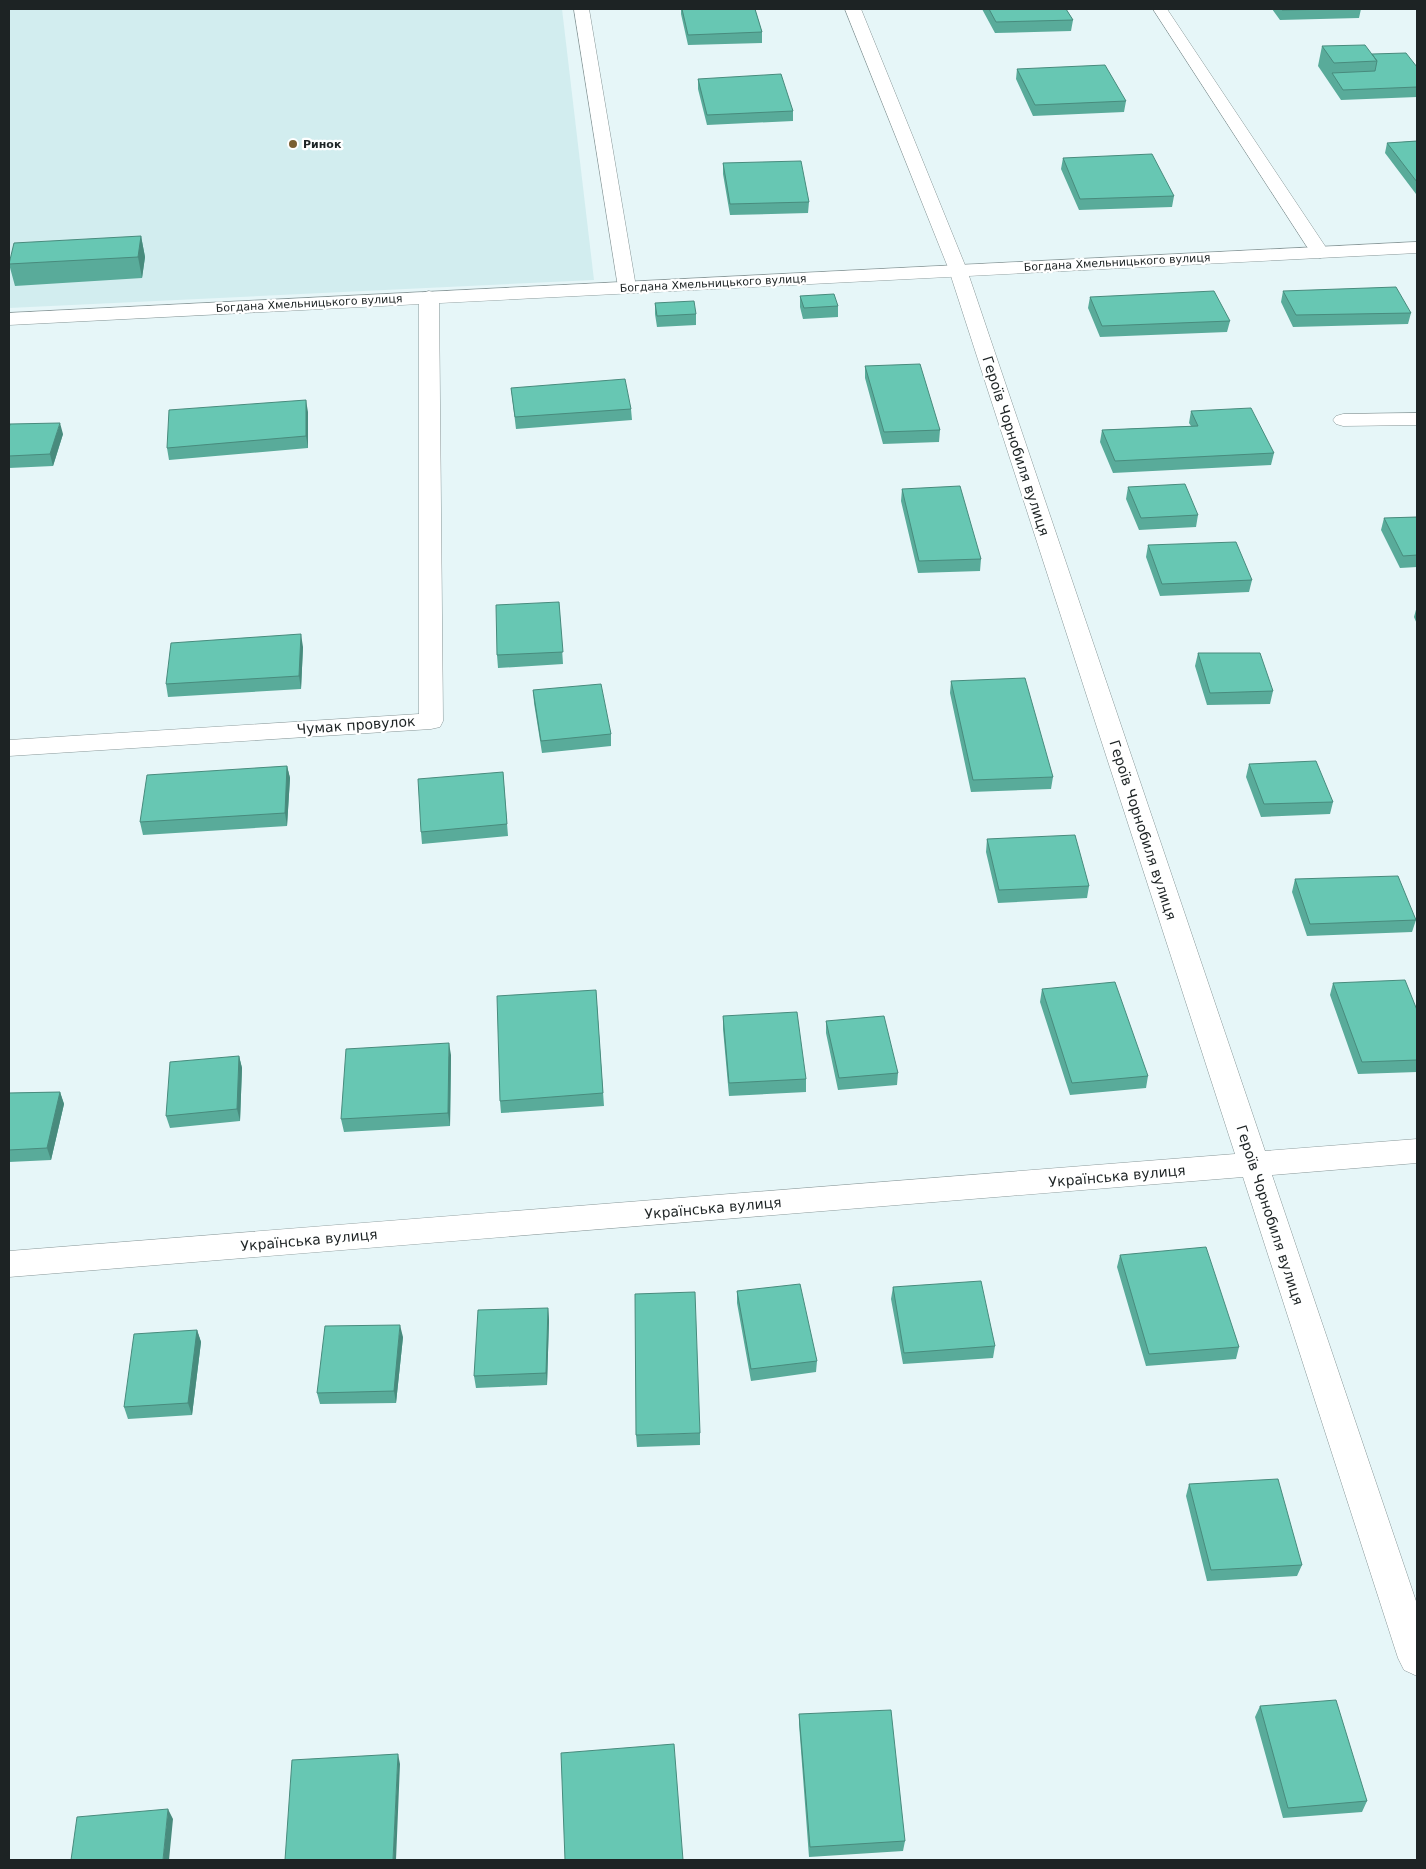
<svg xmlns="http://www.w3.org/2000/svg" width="1426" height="1869" font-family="'DejaVu Sans',sans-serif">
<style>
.built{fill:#d2edef}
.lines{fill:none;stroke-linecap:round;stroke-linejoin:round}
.minor-casing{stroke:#889798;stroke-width:1}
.tertiary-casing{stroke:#889798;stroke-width:1}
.minor{fill:#fff;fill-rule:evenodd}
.tertiary{fill:#fff;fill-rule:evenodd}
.wall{fill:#59ab9a}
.shaded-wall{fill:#488b7d}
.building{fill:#67c7b3;stroke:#488b7d}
.poi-dot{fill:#795f31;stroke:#fff;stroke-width:2}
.labels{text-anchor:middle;stroke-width:4.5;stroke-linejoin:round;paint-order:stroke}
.far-poi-label{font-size:11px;font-weight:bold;fill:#1d2324;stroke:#fff;text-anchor:start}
.far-street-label{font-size:11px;fill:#1d2324;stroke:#fff}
.street-label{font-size:14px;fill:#1d2324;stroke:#fff}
</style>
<rect width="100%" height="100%" fill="#e6f6f8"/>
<path class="built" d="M 9,9 L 562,9 L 594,280 L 9,308 Z"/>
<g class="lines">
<defs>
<path id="minor" d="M 574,9 L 589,9 L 636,287 L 634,291 L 627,293 L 620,291 L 618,287 Z
M 845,9 L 861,9 L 967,270 L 1265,1151 L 1417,1139 L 1417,1163 L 1272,1175 L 1417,1604 L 1417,1676 L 1404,1670 L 1398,1658 L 1243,1177 L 9,1277 L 9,1251 L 1235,1154 L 949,270 Z
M 1153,9 L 1167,9 L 1329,252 L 1327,256 L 1320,258 L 1313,256 Z
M 429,291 L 436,293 L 439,297 L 443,721 L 440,727 L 431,729 L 9,756 L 9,740 L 419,714 L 419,297 L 422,293 Z
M 1417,413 L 1417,425 L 1343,426 L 1336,424 L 1333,420 L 1336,416 L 1343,414 Z"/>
<path id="tertiary" d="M 1417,242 L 1417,253 L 9,325 L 9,313 Z"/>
</defs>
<use href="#minor" class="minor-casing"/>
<use href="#tertiary" class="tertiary-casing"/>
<use href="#minor" class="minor"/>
<use href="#tertiary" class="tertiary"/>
</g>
<path class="wall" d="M 681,9 L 755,9 L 762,32 L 762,43 L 688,45 L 681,14 Z
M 982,9 L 1066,9 L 1073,20 L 1071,31 L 995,33 Z
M 1272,9 L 1361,9 L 1359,18 L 1280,20 Z
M 1322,46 L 1372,54 L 1417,67 L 1417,97 L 1341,100 L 1318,66 Z
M 1017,69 L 1126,101 L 1124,112 L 1033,116 L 1016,79 Z
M 698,79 L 793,111 L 793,121 L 707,125 L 698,89 Z
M 1417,141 L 1417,194 L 1416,194 L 1385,153 L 1387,143 Z
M 1063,158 L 1174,196 L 1172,207 L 1079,210 L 1061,169 Z
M 723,163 L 809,202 L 808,213 L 730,215 L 723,174 Z
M 141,236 L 145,257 L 142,278 L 15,286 L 9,264 Z
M 1283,291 L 1411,313 L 1408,324 L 1293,327 L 1281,302 Z
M 800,296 L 838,306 L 838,317 L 803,319 L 800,307 Z
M 1090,297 L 1230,321 L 1227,332 L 1100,337 L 1088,308 Z
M 655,303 L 696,314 L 696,325 L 657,327 L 655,314 Z
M 865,366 L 940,430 L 939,442 L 883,444 L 865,378 Z
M 511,388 L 631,409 L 632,420 L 516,429 Z
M 1191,411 L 1274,453 L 1271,465 L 1113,473 L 1100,442 L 1102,430 L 1191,426 L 1189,423 Z
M 308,412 L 308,448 L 169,460 L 167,448 Z
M 9,429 L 63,434 L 53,466 L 9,468 Z
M 1128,487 L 1198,515 L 1196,527 L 1139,530 L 1126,499 Z
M 902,489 L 981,559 L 980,571 L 918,573 L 901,501 Z
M 1417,517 L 1417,567 L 1400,568 L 1381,530 L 1384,518 Z
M 1148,545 L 1252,580 L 1249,592 L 1160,596 L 1146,557 Z
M 559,602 L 563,664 L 498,668 L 497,655 Z
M 1417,606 L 1417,624 L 1414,617 Z
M 303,647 L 301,689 L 168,697 L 166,684 Z
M 1198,653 L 1273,691 L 1270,704 L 1207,705 L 1195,666 Z
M 951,681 L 1053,777 L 1051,789 L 971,792 L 950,693 Z
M 533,690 L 611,734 L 611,746 L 542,753 L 534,703 Z
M 1249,764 L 1333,802 L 1330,814 L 1261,817 L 1246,777 Z
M 287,766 L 290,778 L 287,826 L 143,835 L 140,822 Z
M 503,772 L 508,836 L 422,844 L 421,832 Z
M 987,839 L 1089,886 L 1087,898 L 998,903 L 986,852 Z
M 1295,879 L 1416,920 L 1412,932 L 1307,936 L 1292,892 Z
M 1333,983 L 1417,1010 L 1417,1072 L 1358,1074 L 1330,995 Z
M 1042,989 L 1148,1076 L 1146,1088 L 1070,1095 L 1040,1002 Z
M 596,990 L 604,1106 L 501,1113 L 500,1101 Z
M 723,1016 L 806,1079 L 806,1092 L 729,1096 L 723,1029 Z
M 826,1021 L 898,1073 L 897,1085 L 838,1090 L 826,1033 Z
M 451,1055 L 450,1126 L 344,1132 L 341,1119 Z
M 239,1056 L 242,1068 L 240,1121 L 170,1128 L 166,1116 Z
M 60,1092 L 64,1104 L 51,1160 L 9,1162 L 9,1093 Z
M 1120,1255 L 1239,1347 L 1236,1359 L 1146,1366 L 1117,1267 Z
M 893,1287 L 995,1346 L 993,1358 L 903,1364 L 891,1299 Z
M 737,1291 L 817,1361 L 816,1372 L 751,1381 L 737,1303 Z
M 548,1308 L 549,1320 L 547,1385 L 476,1388 L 474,1376 Z
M 197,1330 L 201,1342 L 192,1415 L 128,1419 L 124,1407 Z
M 403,1337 L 396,1403 L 320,1404 L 317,1393 Z
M 700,1433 L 700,1445 L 637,1447 L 636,1435 Z
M 1189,1484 L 1302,1565 L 1297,1576 L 1207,1581 L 1186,1496 Z
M 1260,1706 L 1367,1801 L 1362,1812 L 1283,1818 L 1255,1717 Z
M 799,1714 L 905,1841 L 903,1851 L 809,1857 L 799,1724 Z"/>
<path class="shaded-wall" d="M 141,236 L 145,257 L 142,278 L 138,257 Z
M 306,400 L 308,412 L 308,448 L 306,436 Z
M 60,423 L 63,434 L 53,466 L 50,454 Z
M 301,634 L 303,647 L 301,689 L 299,676 Z
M 287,766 L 290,778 L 287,826 L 285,813 Z
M 449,1043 L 451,1055 L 450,1126 L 448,1113 Z
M 239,1056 L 242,1068 L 240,1121 L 237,1109 Z
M 60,1092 L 64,1104 L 51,1160 L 47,1148 Z
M 548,1308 L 549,1320 L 547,1385 L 546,1373 Z
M 400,1325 L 403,1337 L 396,1403 L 394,1391 Z
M 197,1330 L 201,1342 L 192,1415 L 188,1403 Z
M 398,1754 L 400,1764 L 396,1860 L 393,1860 Z
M 168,1809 L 173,1819 L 169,1860 L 163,1860 Z"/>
<path class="building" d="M 682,9 L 755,9 L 762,32 L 688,35 Z
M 989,9 L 1066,9 L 1073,20 L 996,22 Z
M 1281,9 L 1337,9 L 1282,10 Z
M 1365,45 L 1377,61 L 1334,63 L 1322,46 Z
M 1406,53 L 1417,67 L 1417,87 L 1343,90 L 1332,73 L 1375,71 L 1377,61 L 1372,54 Z
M 1105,65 L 1126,101 L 1035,105 L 1017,69 Z
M 781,74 L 793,111 L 707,115 L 698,79 Z
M 1417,141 L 1417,182 L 1387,143 Z
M 1152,154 L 1174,196 L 1080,199 L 1063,158 Z
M 801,161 L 809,202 L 730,204 L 723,163 Z
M 141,236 L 138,257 L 9,264 L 14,243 Z
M 1396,287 L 1411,313 L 1296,315 L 1283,291 Z
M 1214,291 L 1230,321 L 1102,326 L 1090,297 Z
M 834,294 L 838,306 L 804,308 L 800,296 Z
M 694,301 L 696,314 L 657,316 L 655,303 Z
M 920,364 L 940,430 L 884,432 L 865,366 Z
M 625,379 L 631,409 L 515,417 L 511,388 Z
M 306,400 L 306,436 L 167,448 L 169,410 Z
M 1251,408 L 1274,453 L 1115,461 L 1102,430 L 1198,426 L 1191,411 Z
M 60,423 L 50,454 L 9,456 L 9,429 L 10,424 Z
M 1185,484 L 1198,515 L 1141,518 L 1128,487 Z
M 960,486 L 981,559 L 919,561 L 902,489 Z
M 1417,517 L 1417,555 L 1403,556 L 1384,518 Z
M 1236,542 L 1252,580 L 1162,584 L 1148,545 Z
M 559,602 L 563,652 L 497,655 L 496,605 Z
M 301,634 L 299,676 L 166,684 L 171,643 Z
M 1198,653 L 1260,653 L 1273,691 L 1210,693 Z
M 1025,678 L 1053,777 L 973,780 L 951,681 Z
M 601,684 L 611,734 L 541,741 L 533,690 Z
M 1316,761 L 1333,802 L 1264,804 L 1249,764 Z
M 287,766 L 285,813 L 140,822 L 147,775 Z
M 503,772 L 507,824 L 421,832 L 418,779 Z
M 1075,835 L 1089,886 L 999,890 L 987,839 Z
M 1398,876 L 1416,920 L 1310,924 L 1295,879 Z
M 1405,980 L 1417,1010 L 1417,1060 L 1362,1062 L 1333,983 Z
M 1115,982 L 1148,1076 L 1072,1083 L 1042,989 Z
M 596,990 L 603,1093 L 500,1101 L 497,996 Z
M 797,1012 L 806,1079 L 729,1083 L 723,1016 Z
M 884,1016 L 898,1073 L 839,1078 L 826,1021 Z
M 449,1043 L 448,1113 L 341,1119 L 346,1049 Z
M 239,1056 L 237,1109 L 166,1116 L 170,1062 Z
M 60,1092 L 47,1148 L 9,1150 L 9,1093 Z
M 1206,1247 L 1239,1347 L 1149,1354 L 1120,1255 Z
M 981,1281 L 995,1346 L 904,1353 L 893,1287 Z
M 800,1284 L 817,1361 L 751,1369 L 737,1291 Z
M 695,1292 L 700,1433 L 636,1435 L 635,1294 Z
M 548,1308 L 546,1373 L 474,1376 L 478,1310 Z
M 400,1325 L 394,1391 L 317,1393 L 325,1326 Z
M 197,1330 L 188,1403 L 124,1407 L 134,1334 Z
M 1278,1479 L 1302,1565 L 1211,1570 L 1189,1484 Z
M 1336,1700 L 1367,1801 L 1288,1808 L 1260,1706 Z
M 891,1710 L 905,1841 L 810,1847 L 799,1714 Z
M 674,1744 L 683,1860 L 565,1860 L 561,1753 Z
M 398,1754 L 393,1860 L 285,1860 L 292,1760 Z
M 168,1809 L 163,1860 L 71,1860 L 77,1817 Z"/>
<circle class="poi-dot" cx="293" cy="144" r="5"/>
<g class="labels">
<g class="far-poi-label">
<text x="303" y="148">Ринок</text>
</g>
<g class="far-street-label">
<text transform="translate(1117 262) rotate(-3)" y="4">Богдана Хмельницького вулиця</text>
<text transform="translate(713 283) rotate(-3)" y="4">Богдана Хмельницького вулиця</text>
<text transform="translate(309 303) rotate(-3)" y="4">Богдана Хмельницького вулиця</text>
</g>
<g class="street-label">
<text transform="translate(1016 446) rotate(72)" y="5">Героїв Чорнобиля вулиця</text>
<text transform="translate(356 725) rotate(-4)" y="5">Чумак провулок</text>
<text transform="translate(1143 830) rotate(72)" y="5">Героїв Чорнобиля вулиця</text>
<text transform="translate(1117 1176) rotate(-5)" y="5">Українська вулиця</text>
<text transform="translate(713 1208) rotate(-5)" y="5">Українська вулиця</text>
<text transform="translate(1270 1215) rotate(72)" y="5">Героїв Чорнобиля вулиця</text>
<text transform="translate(309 1240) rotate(-5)" y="5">Українська вулиця</text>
</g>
</g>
<rect width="1426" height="1869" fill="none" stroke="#1d2324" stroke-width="20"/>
</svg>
